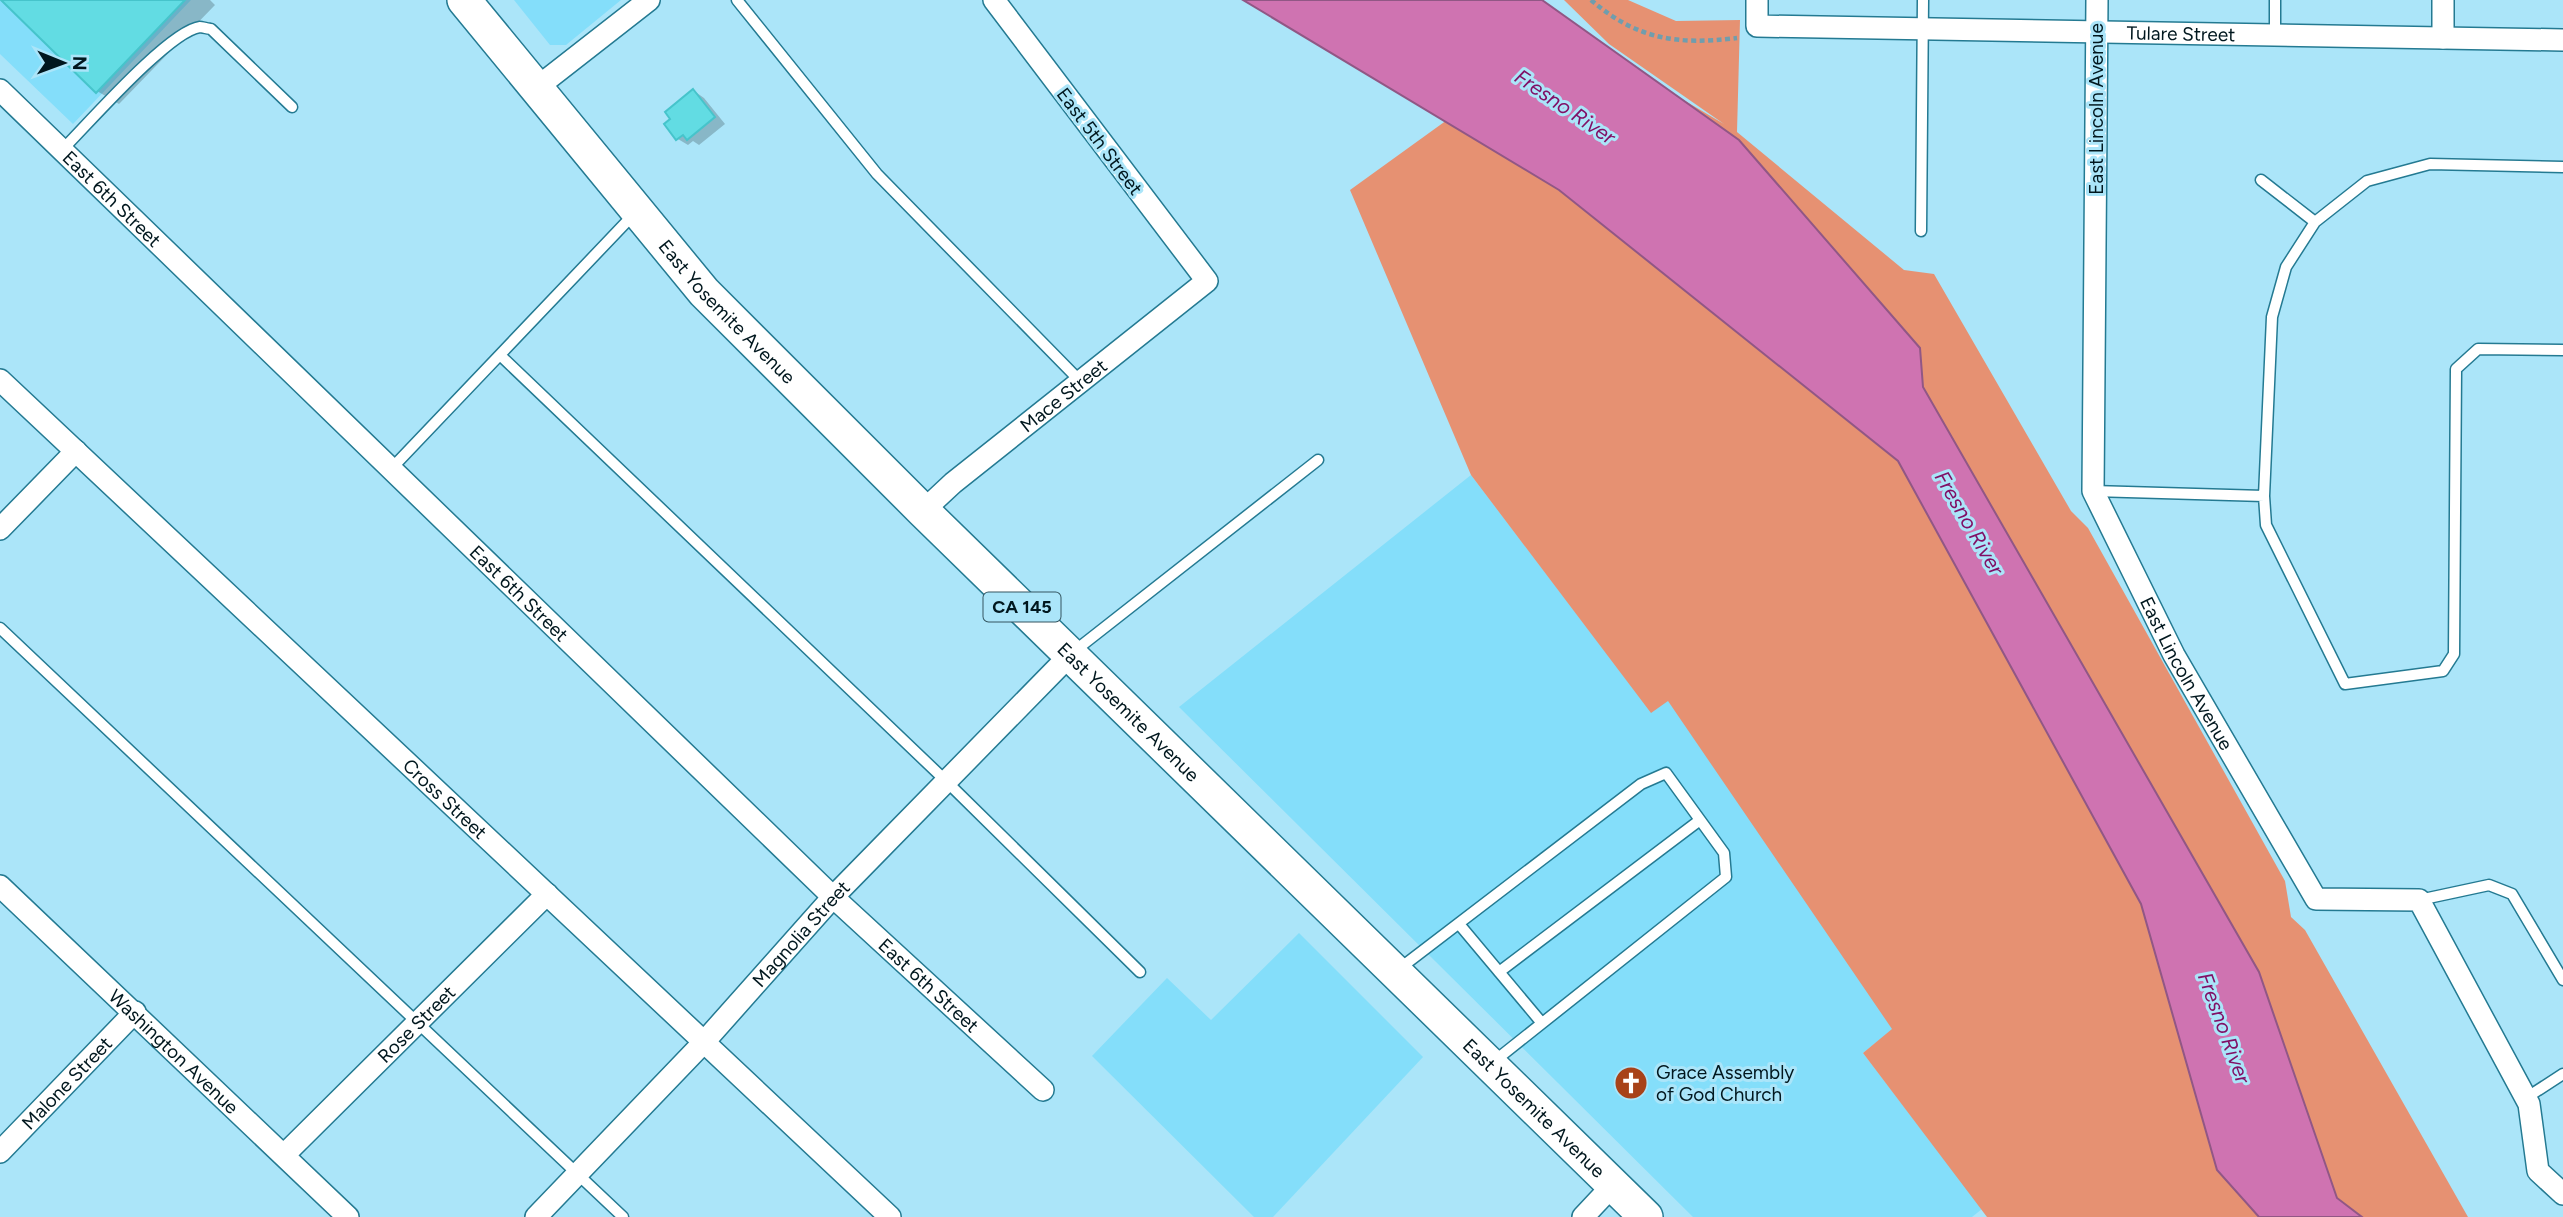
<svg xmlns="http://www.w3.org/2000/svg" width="2563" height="1217" font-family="Figtree,sans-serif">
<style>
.built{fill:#84defa}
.green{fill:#e69172}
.water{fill:#cf73b1;stroke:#915785;stroke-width:2}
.shadow{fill:#0003}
.building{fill:#62dce3;stroke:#46c4cb;stroke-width:2}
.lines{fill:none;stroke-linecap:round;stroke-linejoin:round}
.lane-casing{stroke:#247a92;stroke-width:13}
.street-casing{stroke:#247a92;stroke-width:24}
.primary-casing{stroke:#247a92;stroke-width:36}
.path{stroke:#709dad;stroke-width:4.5;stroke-dasharray:5 3.5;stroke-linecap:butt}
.lane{stroke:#fff;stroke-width:10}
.street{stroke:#fff;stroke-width:21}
.primary{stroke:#fff;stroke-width:33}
.labels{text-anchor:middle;stroke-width:6;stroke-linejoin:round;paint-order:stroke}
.shield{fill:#abe5f9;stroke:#345560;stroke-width:2}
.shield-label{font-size:18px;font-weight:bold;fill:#01171e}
.street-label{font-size:19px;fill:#01171e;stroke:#abe5f9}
.poi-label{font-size:19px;fill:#01171e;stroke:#abe5f9;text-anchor:start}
.water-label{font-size:21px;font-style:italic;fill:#811066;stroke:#abe5f9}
</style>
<rect width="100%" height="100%" fill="#abe5f9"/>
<path class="built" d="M 0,0 L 191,0 L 73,124 L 0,54 Z
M 514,0 L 621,0 L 566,45 L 550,45 Z
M 1471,475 L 1651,712 L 1668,700 L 1893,1029 L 1863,1053 L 1982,1209 L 1972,1217 L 1693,1217 L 1179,707 Z
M 1299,933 L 1423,1057 L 1273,1217 L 1254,1217 L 1092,1056 L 1167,978 L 1211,1020 Z"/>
<path class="green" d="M 1564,0 L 1628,0 L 1676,21 L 1740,20 L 1737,132 L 1904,270 L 1934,274 L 2071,511 L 2088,528 L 2285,881 L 2291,917 L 2305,930 L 2468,1217 L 1987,1217 L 1863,1053 L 1892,1029 L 1668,701 L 1651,713 L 1471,475 L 1350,190 L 1569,32 L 1724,124 L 1609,44 Z"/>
<path class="water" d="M 1243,0 L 1542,0 L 1739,140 L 1920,348 L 1923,387 L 2259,972 L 2337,1198 L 2362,1217 L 2259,1217 L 2217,1170 L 2141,904 L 1898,461 L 1559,190 Z"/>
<path class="shadow" d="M 3,0 L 210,0 L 215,5 L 119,104 L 97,91 Z
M 694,91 L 704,98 L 725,124 L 699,145 L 693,141 L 688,145 L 678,139 Z"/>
<path class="building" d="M 1,0 L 185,0 L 96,93 Z
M 693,89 L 715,117 L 687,140 L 683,135 L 676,140 L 664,124 L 670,119 L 665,112 Z"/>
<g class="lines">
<defs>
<path id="lane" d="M 737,0 L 877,174 L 1081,382
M 2275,36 L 2275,0
M 63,149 C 88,124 169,31 200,27 C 201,27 210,29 211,29 L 292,107
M 2563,167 L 2430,164 L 2367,181 L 2315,222 L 2286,267 L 2272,317 L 2264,496 L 2266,525 L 2345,684 L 2443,671 L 2454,654 L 2456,369 L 2478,349 L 2563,350
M 2261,180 L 2315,222
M 1921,231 L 1923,0
M 501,356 L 946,781 L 1140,972
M 392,468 L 634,214
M 2093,491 L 2264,496
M 0,628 L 623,1217
M 1072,653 L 1318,460
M 2419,900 L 2489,885 L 2512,894 L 2563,980
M 1459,924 L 1541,1022
M 1399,969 L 1641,784 L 1666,773 L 1724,853 L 1726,877 L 1492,1063
M 1499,972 L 1700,820
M 2526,1098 L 2563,1074"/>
<g id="street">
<path id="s1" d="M 1757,0 L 1757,26 L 2563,40"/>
<path id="s2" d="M 2097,0 L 2093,491 L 2174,655 L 2316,899 L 2419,900 L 2529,1104 L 2538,1171 L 2563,1194"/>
<path d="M 2443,38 L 2443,0"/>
<path d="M 535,89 L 649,0"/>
<path id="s3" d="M 0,90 L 833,897 L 1043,1090"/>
<path id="s4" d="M 0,380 L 890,1217"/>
<path id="s5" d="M 923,511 L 953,483 L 1207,281 L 994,0"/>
<path d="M 0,529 L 76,451"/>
<path id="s6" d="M 0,886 L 348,1217"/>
<path id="s7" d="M 0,1152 L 135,1012"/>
<path id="s8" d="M 284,1155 L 547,894"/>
<path id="s9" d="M 536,1217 L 704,1042 L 833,897 L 1071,654"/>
<path d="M 1583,1217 L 1613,1185"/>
</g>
<g id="primary">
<path id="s10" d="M 464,0 L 704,292 L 923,511 L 1646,1217"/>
</g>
</defs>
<use href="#lane" class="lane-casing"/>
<use href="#street" class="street-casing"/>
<use href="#primary" class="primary-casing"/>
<path class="path" d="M 1591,0 C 1638,40 1677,45 1737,38"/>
<use href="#lane" class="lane"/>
<use href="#street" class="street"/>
<use href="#primary" class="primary"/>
</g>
<defs>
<symbol id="church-disc" viewBox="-11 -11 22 22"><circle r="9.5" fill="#a84218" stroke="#abe5f9"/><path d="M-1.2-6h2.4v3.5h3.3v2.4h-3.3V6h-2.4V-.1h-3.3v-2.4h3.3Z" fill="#fff"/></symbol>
</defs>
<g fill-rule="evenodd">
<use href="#church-disc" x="1612" y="1064" width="38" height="38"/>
</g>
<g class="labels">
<rect class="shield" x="983.5" y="592.5" width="77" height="29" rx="5"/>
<g class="shield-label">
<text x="1022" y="613">CA 145</text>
</g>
<g class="street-label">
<text dy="7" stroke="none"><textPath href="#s1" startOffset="450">Tulare Street</textPath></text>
<text transform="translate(2096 109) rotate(-90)" y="7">East Lincoln Avenue</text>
<text transform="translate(1100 141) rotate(53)" y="7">East 5th Street</text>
<text dy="7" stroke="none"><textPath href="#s3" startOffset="156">East 6th Street</textPath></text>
<text dy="7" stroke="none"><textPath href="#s10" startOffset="408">East Yosemite Avenue</textPath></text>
<text dy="7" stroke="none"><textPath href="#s5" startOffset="182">Mace Street</textPath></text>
<text dy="7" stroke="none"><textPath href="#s3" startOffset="723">East 6th Street</textPath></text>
<text dy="7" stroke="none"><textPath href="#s2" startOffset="696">East Lincoln Avenue</textPath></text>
<text dy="7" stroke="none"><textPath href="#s10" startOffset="975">East Yosemite Avenue</textPath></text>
<text dy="7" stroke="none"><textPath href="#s4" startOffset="611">Cross Street</textPath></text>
<text dy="7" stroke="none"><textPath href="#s9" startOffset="388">Magnolia Street</textPath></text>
<text dy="7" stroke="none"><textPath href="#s3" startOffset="1290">East 6th Street</textPath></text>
<text dy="7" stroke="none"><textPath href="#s8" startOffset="186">Rose Street</textPath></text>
<text dy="7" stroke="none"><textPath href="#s6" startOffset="240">Washington Avenue</textPath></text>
<text dy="7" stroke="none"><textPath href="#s7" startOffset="96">Malone Street</textPath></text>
<text dy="7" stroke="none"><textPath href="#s10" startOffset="1542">East Yosemite Avenue</textPath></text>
</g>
<g class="poi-label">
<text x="1656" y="1079">Grace Assembly<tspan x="1656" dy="22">of God Church</tspan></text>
</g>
<g class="water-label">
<text transform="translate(1565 107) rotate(34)" y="7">Fresno River</text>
<text transform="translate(1969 523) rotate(60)" y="7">Fresno River</text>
<text transform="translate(2224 1028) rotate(70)" y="7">Fresno River</text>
</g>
</g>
<g transform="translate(63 63) rotate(91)" stroke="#abe5f9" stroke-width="5" paint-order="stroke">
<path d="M0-5L12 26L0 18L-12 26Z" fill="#01171e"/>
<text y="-10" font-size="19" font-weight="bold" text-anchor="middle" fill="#01171e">N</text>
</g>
</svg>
